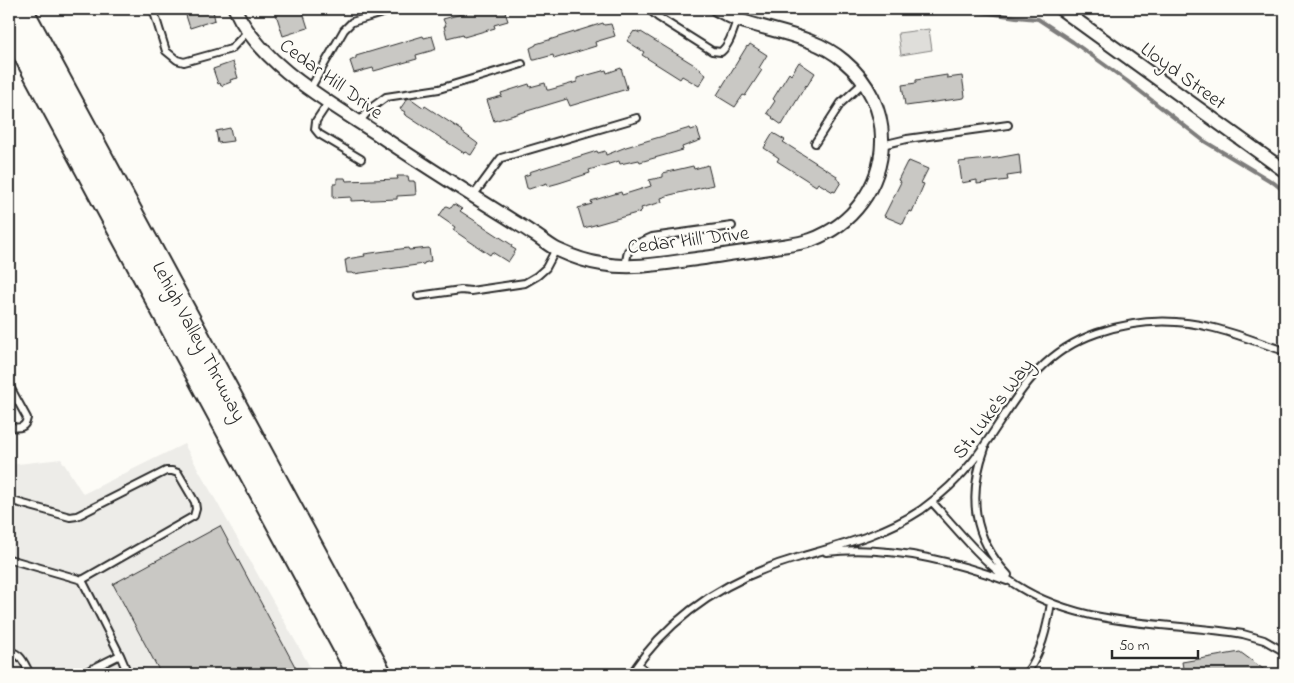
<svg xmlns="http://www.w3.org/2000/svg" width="1294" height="683" font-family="'Indie Flower',sans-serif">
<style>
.built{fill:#edece8}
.green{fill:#dfdeda;stroke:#858482}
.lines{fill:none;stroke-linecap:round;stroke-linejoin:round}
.stream{stroke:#7e7d7b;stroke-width:4}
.building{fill:#c9c8c4;stroke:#2b2b2b}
.lane-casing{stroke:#2b2b2b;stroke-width:10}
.street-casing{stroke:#2b2b2b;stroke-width:16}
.highway-casing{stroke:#2b2b2b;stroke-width:26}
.lane{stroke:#fdfcf7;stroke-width:6}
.street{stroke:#fdfcf7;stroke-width:12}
.highway{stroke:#fdfcf7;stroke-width:22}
.labels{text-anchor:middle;stroke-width:4.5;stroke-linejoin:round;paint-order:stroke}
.street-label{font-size:20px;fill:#2b2b2b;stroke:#fdfcf7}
</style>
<rect width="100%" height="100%" fill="#fdfcf7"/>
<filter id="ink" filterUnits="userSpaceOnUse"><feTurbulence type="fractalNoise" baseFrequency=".02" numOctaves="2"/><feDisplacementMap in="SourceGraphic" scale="10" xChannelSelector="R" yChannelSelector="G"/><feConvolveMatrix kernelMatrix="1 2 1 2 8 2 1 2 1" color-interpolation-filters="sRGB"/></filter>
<g filter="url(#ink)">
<path class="built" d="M 184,444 L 314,674 L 9,674 L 9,465 L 61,459 L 83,494 Z"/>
<path class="green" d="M 929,29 L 932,50 L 901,55 L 898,33 Z"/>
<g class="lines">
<path class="stream" d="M 791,9 C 829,15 867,13 905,9
M 951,9 L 975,11 L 1016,17 L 1038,19 L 1073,42 L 1127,81 L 1204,141 L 1274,183 L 1285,192"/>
</g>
<path class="building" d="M 184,9 L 205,9 L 206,13 L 213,11 L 215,20 L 190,28 Z
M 282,9 L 302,9 L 308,28 L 283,36 L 276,14 L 283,12 Z
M 480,9 L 504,9 L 508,21 L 494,25 L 495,28 L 464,37 L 463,34 L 447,38 L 444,26 L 446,26 L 443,19 Z
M 603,23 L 604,25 L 611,24 L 615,36 L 595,42 L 596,46 L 554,59 L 553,55 L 535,60 L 533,60 L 530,48 L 536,45 L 536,44 Z
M 634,31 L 635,32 L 636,31 L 640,33 L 641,32 L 701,69 L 700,70 L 706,75 L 699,86 L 682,76 L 680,79 L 642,55 L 644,52 L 627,41 Z
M 423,36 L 424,38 L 432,36 L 436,49 L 434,50 L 416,55 L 417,59 L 374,71 L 373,68 L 354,73 L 350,61 L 356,58 L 356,56 Z
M 750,44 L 767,55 L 759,68 L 762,70 L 745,96 L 743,95 L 735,107 L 717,96 L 718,95 L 717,95 L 747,46 L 748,47 Z
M 233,62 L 238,78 L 230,80 L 231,82 L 221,86 L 220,83 L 218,84 L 213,69 Z
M 799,62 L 815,73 L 807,86 L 806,85 L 782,125 L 772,118 L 773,117 L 767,113 L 775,101 L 773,99 L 789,73 L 791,75 Z
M 621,68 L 627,88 L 626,88 L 627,89 L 570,106 L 567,99 L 494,121 L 487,100 L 502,96 L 501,93 L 529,84 L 530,87 L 545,83 L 547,90 L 549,90 L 577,82 L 577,78 L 606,70 L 607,73 Z
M 947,75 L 947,78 L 962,76 L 965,96 L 964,98 L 906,106 L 905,105 L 902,85 L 916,83 L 916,80 Z
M 410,98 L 424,108 L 425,106 L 463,131 L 462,132 L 477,143 L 478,144 L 471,155 L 465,152 L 464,153 L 404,114 L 405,112 L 400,109 L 407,99 Z
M 230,128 L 233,141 L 218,143 L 216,131 Z
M 690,128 L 691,130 L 697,128 L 701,140 L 682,147 L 683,150 L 640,162 L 639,160 L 620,164 L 619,161 L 589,170 L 590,173 L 559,183 L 548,186 L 547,183 L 529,189 L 527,188 L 524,176 L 530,174 L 529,172 L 597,151 L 598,153 L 605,151 L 606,155 L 626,147 Z
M 773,133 L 785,140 L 783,142 L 837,176 L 836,178 L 841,182 L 835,192 L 833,191 L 833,192 L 818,183 L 816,186 L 777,161 L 779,158 L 764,148 Z
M 1019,154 L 1021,174 L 1007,176 L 1008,180 L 977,184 L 977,180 L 962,183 L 959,162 L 997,158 Z
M 909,161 L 928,169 L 921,183 L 924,184 L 912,212 L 909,211 L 903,224 L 884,216 L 901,182 L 898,180 L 907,162 L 908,162 Z
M 708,165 L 713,185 L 670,195 L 661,198 L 662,202 L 641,208 L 642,210 L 640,212 L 584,228 L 578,208 L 592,204 L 591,201 L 621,192 L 622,195 L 651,186 L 649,180 L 663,177 L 663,173 L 693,166 L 694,169 Z
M 397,176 L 408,176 L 409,181 L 414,181 L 414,182 L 415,182 L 416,194 L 414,195 L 397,196 L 397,199 L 351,201 L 351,197 L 333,198 L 333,184 L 337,184 L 337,178 L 345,178 L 346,181 L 398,179 Z
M 454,204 L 462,209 L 460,211 L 512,245 L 511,247 L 516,250 L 508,262 L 492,252 L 490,255 L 453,230 L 455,227 L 439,216 L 446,206 L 451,208 Z
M 408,248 L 409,250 L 429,248 L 431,261 L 424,263 L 424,264 L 354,274 L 353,273 L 347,273 L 345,260 L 347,260 L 347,259 L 365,256 L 364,254 Z
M 220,526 L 299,674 L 161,674 L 113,584 Z
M 1240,652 L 1270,674 L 1184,674 L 1182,662 Z"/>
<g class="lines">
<defs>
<path id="lane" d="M 153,9 L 166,51 L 177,60 L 184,62 L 231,49 L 248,31
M 649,9 L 658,17 L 712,51 L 721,52 C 730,44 733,31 737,20
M 310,89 L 344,30 L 352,22 L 396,9
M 328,103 L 316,121 L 315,129 L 319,134 L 361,159
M 359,122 L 371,108 L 386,97 L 439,89 L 522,64
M 815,143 L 841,103 L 864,82
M 882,145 L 907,139 L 1008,125
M 473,196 L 501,158 L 637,118
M 625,266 L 628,251 L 636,244 L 652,237 L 732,226
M 418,296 L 461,290 L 471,291 L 525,283 L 537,276 L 546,268 L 556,249
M 9,427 C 19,428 25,429 27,418 L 10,387
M 985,448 C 968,495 972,537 1008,575
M 9,500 L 70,517 L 77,516 L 166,471 L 172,471 L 178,473 L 195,502 L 196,509 L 194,516 L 82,580
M 932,502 C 956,528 978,556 1006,578 C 1074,629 1163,621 1243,634 L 1264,640 L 1285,652
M 826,552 C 887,545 950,560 1007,581
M 9,559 L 82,580 L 120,655
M 9,651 C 22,654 24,663 30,674
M 638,665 L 650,674
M 82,674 L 120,655 L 128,674
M 631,674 C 671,614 730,577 800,557 C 841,545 885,534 921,510 C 940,496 958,480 973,461 C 1012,410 1030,356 1097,333 C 1134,320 1175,318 1214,328 C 1238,334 1262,344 1285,351
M 1026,674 C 1041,654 1047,628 1051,603"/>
<path id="street" d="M 235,9 C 260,64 327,101 376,133 C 420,163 465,191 510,219 C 518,224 525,228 532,233 C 541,238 549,246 558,250 C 571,256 587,262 602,264 C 636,270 670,262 704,258 C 728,254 752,251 775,247 C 787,245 800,244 811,240 C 852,225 881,187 882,142 C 883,111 868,81 844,61 C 815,36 774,32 739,20 C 731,18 724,13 716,9
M 1061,9 L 1285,171"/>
<path id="highway" d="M 21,9 L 380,674
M 9,25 L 359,674"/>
</defs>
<use href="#lane" class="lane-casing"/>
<use href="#street" class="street-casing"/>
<use href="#highway" class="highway-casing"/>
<use href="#lane" class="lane"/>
<use href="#street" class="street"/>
<use href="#highway" class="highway"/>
</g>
</g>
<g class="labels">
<g class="street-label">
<text transform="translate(1184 75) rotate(36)" y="7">Lloyd Street</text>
<text transform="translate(332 78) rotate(36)" y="7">Cedar Hill Drive</text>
<text transform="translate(688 239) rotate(-7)" y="7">Cedar Hill Drive</text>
<text transform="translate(200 341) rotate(62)" y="7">Lehigh Valley Thruway</text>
<text transform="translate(992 408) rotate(-53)" y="7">St. Luke's Way</text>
</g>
</g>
<rect width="1294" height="683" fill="none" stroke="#fdfcf7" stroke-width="30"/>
<rect x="15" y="15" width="1264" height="653" fill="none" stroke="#2b2b2b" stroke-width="2" filter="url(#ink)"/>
<path d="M1112 650v8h86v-8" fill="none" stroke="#2b2b2b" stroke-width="2.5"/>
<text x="1119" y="650" font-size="15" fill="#2b2b2b" stroke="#fdfcf7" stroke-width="4" paint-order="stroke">50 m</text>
</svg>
